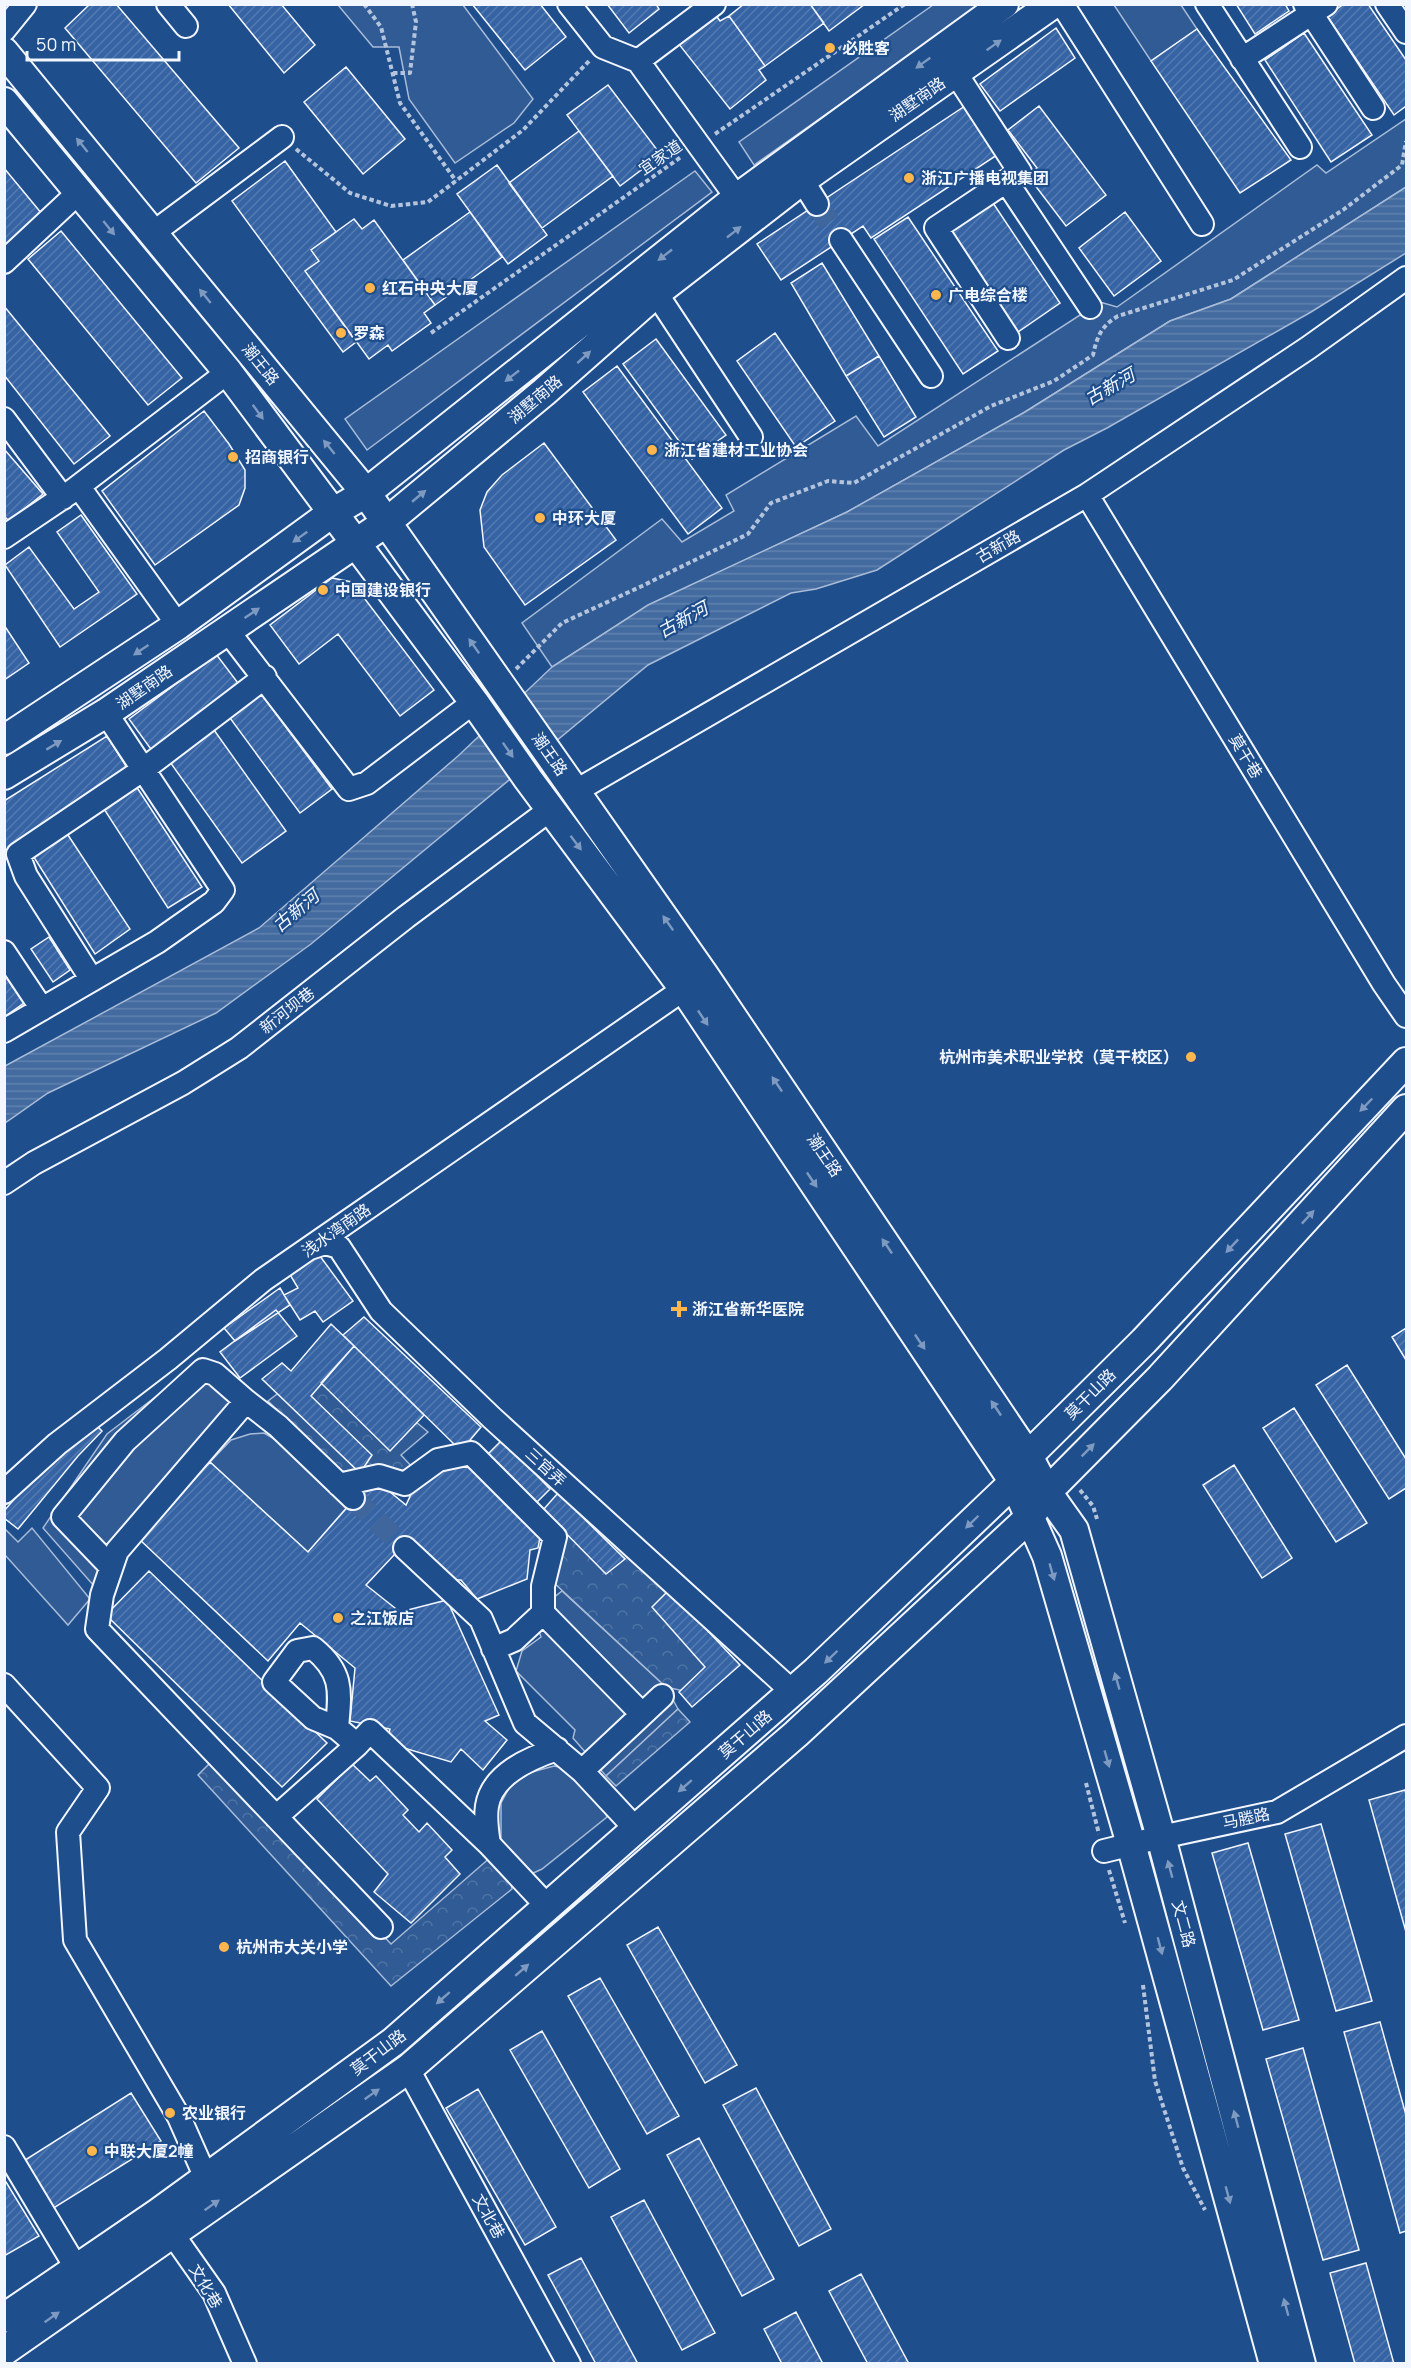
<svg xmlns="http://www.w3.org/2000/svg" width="1411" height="2368" font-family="Manrope,'Noto Sans SC',sans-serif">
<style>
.built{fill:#305b95;stroke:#a8bbd7;stroke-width:1.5}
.forest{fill:url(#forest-crowns);stroke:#a8bbd7;stroke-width:1.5}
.water{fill:url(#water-rules);stroke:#a8bbd7;stroke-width:1.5}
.building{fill:url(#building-hatch);stroke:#f2f6ff;stroke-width:1.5}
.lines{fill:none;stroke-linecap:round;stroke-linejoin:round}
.minor-tunnel{stroke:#3f679d;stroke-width:22;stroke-dasharray:22 11;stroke-linecap:butt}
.minor-casing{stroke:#f2f6ff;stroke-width:26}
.major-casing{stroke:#f2f6ff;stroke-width:32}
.path{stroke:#b3c4dc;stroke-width:4;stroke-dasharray:4.5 3;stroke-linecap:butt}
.minor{stroke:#1f4e8c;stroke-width:22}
.major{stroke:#1f4e8c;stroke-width:28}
.oneway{fill:#7e9ac0}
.poi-dot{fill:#ffb74d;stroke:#1f4e8c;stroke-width:2}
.labels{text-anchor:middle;stroke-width:4.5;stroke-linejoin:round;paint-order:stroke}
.poi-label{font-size:16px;font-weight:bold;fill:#f2f6ff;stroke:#1f4e8c;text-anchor:start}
.street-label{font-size:16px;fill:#f2f6ff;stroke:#1f4e8c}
.water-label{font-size:18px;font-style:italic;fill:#f2f6ff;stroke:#1f4e8c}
</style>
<defs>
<pattern id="forest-crowns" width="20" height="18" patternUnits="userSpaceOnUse" patternTransform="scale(1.5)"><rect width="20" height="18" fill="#305b95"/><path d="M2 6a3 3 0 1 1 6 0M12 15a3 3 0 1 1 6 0" fill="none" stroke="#4e73a5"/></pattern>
<pattern id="water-rules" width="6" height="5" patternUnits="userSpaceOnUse" patternTransform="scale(1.5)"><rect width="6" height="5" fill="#446ba0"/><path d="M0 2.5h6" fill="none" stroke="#5f81ae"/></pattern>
<pattern id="building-hatch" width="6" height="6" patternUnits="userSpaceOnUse" patternTransform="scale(1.5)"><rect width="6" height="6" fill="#3563a3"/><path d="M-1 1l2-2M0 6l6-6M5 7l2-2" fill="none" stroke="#537ab1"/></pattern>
</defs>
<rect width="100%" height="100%" fill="#1f4e8c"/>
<path class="built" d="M 338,5 L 463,5 L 533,99 L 514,123 L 455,163 L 409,99 L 399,47 L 373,47 Z
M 933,5 L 981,5 L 754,165 L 739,142 Z
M 1114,5 L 1181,5 L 1197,29 L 1151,61 Z
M 1406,119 L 1406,187 L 1231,299 L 1170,321 L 1025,412 L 847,512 L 649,605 L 552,667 L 522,623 L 662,519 L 682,542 L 734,511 L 726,495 L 856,416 L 878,446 L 1100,302 L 1117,307 L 1317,165 L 1326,173 Z
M 695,171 L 712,192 L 367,450 L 345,419 Z
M 205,1359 L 246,1401 L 117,1551 L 102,1595 L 43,1528 L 107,1434 Z
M 264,1433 L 278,1441 L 348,1506 L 308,1552 L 210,1462 L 231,1440 L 250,1434 Z
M 4,1528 L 18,1542 L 32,1528 L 90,1599 L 68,1625 L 5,1555 Z
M 562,1591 L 666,1687 L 678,1709 L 606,1776 L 573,1738 L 575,1730 L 516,1671 L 522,1651 L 541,1637 L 533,1614 Z
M 554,1766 L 570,1769 L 602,1804 L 607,1817 L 542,1869 L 529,1875 L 501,1844 L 501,1803 L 508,1790 L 521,1775 Z"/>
<path class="forest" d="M 315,1365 L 410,1417 L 428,1432 L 401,1455 L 414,1469 L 395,1481 L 344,1476 L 268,1401 Z
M 575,1502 L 729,1654 L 688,1692 L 666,1687 L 538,1568 L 556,1512 Z
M 678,1709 L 690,1722 L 616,1786 L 606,1776 Z
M 215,1758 L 391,1944 L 492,1856 L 510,1878 L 512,1889 L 391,1986 L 198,1775 Z"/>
<path class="water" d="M 1406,187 L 1406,253 L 1311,312 L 1107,428 L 1064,450 L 877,570 L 816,589 L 791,593 L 648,665 L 311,944 L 216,1013 L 48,1093 L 5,1123 L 5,1066 L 259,928 L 458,756 L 552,667 L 648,605 L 847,512 L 1025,412 L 1170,321 L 1231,299 Z"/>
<path class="building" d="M 90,4 L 116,4 L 239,148 L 196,183 L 65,28 Z
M 228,4 L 281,4 L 315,45 L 284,73 Z
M 472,4 L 540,4 L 566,37 L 525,70 Z
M 607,4 L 656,4 L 659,9 L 629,33 Z
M 744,4 L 810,4 L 824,23 L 765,66 L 729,16 Z
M 810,4 L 865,4 L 829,31 Z
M 1236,4 L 1285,4 L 1289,11 L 1255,34 Z
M 1344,4 L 1368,4 L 1406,60 L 1406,106 L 1394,115 L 1327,16 Z
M 715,14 L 720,21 L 729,16 L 765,66 L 759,70 L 766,80 L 730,109 L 678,43 Z
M 1056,28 L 1075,58 L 1000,111 L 980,84 Z
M 1197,29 L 1291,160 L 1240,193 L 1151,61 Z
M 1304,33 L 1372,135 L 1331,162 L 1265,60 Z
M 346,67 L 405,139 L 363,174 L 304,102 Z
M 608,85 L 661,155 L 620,186 L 567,115 Z
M 968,104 L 1000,153 L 871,238 L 863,226 L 781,280 L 757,244 Z
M 1039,106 L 1106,195 L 1066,226 L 1028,176 L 1037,168 L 1008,130 Z
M 579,131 L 613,176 L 542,228 L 509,183 Z
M 285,161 L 336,232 L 311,250 L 319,261 L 305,271 L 356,342 L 343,352 L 232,201 Z
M 497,165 L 547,235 L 508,264 L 457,194 Z
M 4,168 L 42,214 L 4,246 Z
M 993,203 L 1060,303 L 1015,334 L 948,233 Z
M 470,212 L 502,257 L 435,305 L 403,260 Z
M 1125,212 L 1161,261 L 1114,296 L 1079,248 Z
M 908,217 L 998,351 L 963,374 L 874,239 Z
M 354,219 L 362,229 L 374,220 L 435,305 L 424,313 L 431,323 L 392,351 L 388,345 L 369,359 L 305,271 L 319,261 L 311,250 Z
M 61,231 L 182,378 L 148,405 L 28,259 Z
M 822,263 L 879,356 L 846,376 L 791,283 Z
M 4,306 L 110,436 L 74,464 L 4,375 Z
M 775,333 L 835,421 L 796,447 L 737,361 Z
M 656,339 L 726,435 L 692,459 L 623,364 Z
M 879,356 L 916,417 L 884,437 L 846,376 Z
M 617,366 L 722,508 L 688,534 L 583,392 Z
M 204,411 L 229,444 L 245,470 L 245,488 L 239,505 L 155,565 L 102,491 Z
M 544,443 L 616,540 L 525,605 L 484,547 L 480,510 L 487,492 L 502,475 Z
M 4,449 L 43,494 L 9,521 L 4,516 Z
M 81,515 L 137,594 L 60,647 L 5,565 L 29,547 L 74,609 L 99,592 L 57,532 Z
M 332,578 L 352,582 L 434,690 L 400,716 L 338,634 L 299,664 L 270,625 Z
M 4,625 L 29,663 L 4,680 Z
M 216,654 L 241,687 L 153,752 L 129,719 Z
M 259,691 L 332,789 L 300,813 L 227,714 Z
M 209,723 L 286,831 L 242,863 L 165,755 Z
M 107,736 L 131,774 L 4,853 L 4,801 Z
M 136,786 L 202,887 L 168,908 L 104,809 Z
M 64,829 L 130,929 L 95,954 L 30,851 Z
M 49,937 L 70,970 L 53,982 L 31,949 Z
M 4,974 L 24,1003 L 4,1017 Z
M 317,1252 L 353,1301 L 323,1322 L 315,1311 L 300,1320 L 284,1295 L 298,1288 L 289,1273 Z
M 280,1288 L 290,1305 L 235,1341 L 224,1328 Z
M 276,1310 L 297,1336 L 240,1378 L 220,1352 Z
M 364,1317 L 481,1427 L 461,1451 L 343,1335 Z
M 331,1324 L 354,1346 L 311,1396 L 372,1455 L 360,1473 L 262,1379 L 282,1363 L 291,1371 Z
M 1406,1328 L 1406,1360 L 1392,1337 Z
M 354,1346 L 424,1415 L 390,1451 L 321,1383 Z
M 1347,1365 L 1406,1459 L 1406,1488 L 1389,1499 L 1316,1385 Z
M 1294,1408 L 1367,1523 L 1336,1542 L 1263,1428 Z
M 95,1424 L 102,1431 L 78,1456 L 18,1529 L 4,1518 L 4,1511 L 42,1467 Z
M 502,1440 L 550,1489 L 534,1505 L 483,1459 Z
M 472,1461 L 542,1527 L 538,1548 L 530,1550 L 527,1579 L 477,1599 L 461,1580 L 445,1580 L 408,1540 L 366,1585 L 400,1612 L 447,1600 L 499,1715 L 485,1721 L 507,1740 L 483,1770 L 461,1749 L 451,1762 L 387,1743 L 390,1729 L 350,1721 L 355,1668 L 300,1623 L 268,1661 L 138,1538 L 210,1462 L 308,1552 L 373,1478 L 406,1505 L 421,1473 Z
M 1234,1465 L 1292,1558 L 1262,1578 L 1203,1485 Z
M 558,1493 L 625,1559 L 606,1574 L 543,1510 Z
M 149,1571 L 327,1743 L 282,1787 L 106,1615 Z
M 669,1590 L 740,1665 L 692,1707 L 679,1692 L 705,1667 L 652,1607 Z
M 352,1764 L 370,1781 L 376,1776 L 408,1810 L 403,1815 L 419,1832 L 427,1823 L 452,1850 L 445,1857 L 460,1874 L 411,1923 L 374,1892 L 388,1874 L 317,1799 Z
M 1405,1790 L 1406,1794 L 1406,1932 L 1369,1800 Z
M 1321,1824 L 1372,2001 L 1336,2011 L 1285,1834 Z
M 1248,1843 L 1299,2020 L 1263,2030 L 1212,1853 Z
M 658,1927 L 737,2065 L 705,2083 L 627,1945 Z
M 600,1978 L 679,2116 L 647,2134 L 568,1996 Z
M 1380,2022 L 1406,2115 L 1406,2231 L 1400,2233 L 1344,2032 Z
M 542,2031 L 620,2169 L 589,2188 L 510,2050 Z
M 1303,2048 L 1359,2250 L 1323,2260 L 1266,2059 Z
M 756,2088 L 831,2229 L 799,2246 L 723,2105 Z
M 478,2089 L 556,2227 L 525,2245 L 446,2108 Z
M 131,2093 L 161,2141 L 52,2209 L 22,2162 Z
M 699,2138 L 774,2279 L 742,2296 L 667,2155 Z
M 6,2182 L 39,2236 L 4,2256 L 4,2183 Z
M 644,2200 L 715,2333 L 682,2350 L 611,2217 Z
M 581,2258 L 638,2364 L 596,2364 L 548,2275 Z
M 1366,2263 L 1394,2364 L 1355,2364 L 1330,2273 Z
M 861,2274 L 909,2364 L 868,2364 L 829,2291 Z
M 796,2312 L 823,2364 L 782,2364 L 764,2329 Z"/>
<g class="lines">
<path class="minor-tunnel" d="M 817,204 L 841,240
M 353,1498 L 405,1548"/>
<defs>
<path id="minor" d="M 168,4 L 186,26
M 569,4 L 603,47 L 638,61 L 737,198
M 1062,4 L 1202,224
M 1207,4 L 1300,147
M 1305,4 L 1373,108
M 1387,4 L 1406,32
M 4,30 L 25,4
M 1242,59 L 1326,4
M 638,61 L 714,4
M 955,72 L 1020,172 L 936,228 L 1008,338
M 802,180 L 817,204
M 1006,181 L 1090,307
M 153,233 L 282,137
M 841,240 L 931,376
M 4,262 L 79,192
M 656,293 L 751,437
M 4,419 L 63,498
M 79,487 L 178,625
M 1087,495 L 1384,984 L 1406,1016
M 4,537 L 71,492 L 228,372
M 227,630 L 349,789 L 367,783 L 474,702
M 576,791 L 1087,495 L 1308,348 L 1406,278
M 4,952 L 42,1009
M 92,980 L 26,876 L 18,854 L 144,769 L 265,677
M 4,1031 L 157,942 L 214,902 L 223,890 L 106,713
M 4,1183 L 34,1163 L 183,1083 L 239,1048 L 406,917 L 551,809
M 310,1248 L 325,1243 L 339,1247 L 381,1311 L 492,1418 L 793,1692
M 339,1485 L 379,1476 L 405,1484 L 438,1460 L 471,1453 L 555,1537 L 543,1586 L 543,1613 L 514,1640 L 493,1649
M 4,1492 L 57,1444 L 168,1359 L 263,1280 L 684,989
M 353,1498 L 278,1426 L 246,1401 L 117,1551 L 102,1595 L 97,1629 L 381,1927
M 405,1548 L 481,1619 L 525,1723 L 582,1771 L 636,1829
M 111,1567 L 63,1517 L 125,1441 L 203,1370 L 215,1374 L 246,1401
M 543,1613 L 642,1714
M 4,1685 L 98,1788 L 68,1832 L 75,1940 L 179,2117 L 206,2178
M 337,1728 L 313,1718 L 274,1682 L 297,1651 L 313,1648 C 344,1673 340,1692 337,1728 L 357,1745 L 370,1731 L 489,1844 L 548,1907
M 582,1771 L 662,1696
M 276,1817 L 357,1745
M 489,1844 C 487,1832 485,1819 487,1806 C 492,1774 530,1758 557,1749
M 1104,1851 L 1161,1837 L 1277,1812 L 1406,1736
M 408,2069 L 569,2364
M 4,2147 L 77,2269
M 164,2222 L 214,2293 L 245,2364"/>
<path id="major" d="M 4,52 L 366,493 L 704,975 L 1028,1456 L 1047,1492 L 1074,1530 L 1161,1837 L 1301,2364
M 4,102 L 228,372 L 474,702 L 528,779 L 684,989 L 1014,1482 L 1047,1556 L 1131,1844 L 1274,2364
M 4,740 L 178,625 L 332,513 L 366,493 L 737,198 L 1004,4
M 4,775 L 106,713 L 387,522 L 544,392 L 656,293 L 802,180 L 1053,4
M 4,2318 L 158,2213 L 393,2042 L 816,1671 L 1014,1482 L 1028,1456 L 1144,1341 L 1406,1062
M 4,2351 L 408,2069 L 796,1734 L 1029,1518 L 1047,1492 L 1160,1378 L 1406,1109"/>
</defs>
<use href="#minor" class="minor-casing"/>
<use href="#major" class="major-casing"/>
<path class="path" d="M 364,4 L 381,27 L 400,103 L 456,181
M 393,73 L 410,73 L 416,22 L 412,4
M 715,134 L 905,4
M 296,149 L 350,193 L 391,206 L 428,202 L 523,130 L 589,61
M 431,333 L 681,157
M 516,669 L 562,623 L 642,586 L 748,534 L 771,503 L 828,481 L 854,483 L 991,406 L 1054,381 L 1093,355 C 1097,337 1101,326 1118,316 L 1233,280 L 1343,210 L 1402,165 L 1406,141
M 1080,1490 L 1093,1506 L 1097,1519
M 1086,1783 L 1099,1834
M 1109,1870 L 1125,1923
M 1143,1985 L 1155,2081 L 1183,2168 L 1205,2210"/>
<use href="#minor" class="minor"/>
<use href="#major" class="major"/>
</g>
<defs><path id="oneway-solid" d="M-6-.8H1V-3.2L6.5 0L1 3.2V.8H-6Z" transform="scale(1.5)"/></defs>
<g class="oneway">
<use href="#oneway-solid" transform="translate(994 45) rotate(-35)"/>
<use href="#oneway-solid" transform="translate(923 63) rotate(144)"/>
<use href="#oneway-solid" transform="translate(82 145) rotate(-129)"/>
<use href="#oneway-solid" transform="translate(109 228) rotate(51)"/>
<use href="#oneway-solid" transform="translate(734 232) rotate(-38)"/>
<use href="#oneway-solid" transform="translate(665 255) rotate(142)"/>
<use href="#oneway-solid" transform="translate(205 296) rotate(-129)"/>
<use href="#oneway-solid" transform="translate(584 357) rotate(-42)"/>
<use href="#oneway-solid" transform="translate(512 376) rotate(142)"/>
<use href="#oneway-solid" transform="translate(258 412) rotate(54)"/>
<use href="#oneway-solid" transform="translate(329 447) rotate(-129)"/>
<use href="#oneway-solid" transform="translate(419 496) rotate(-40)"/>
<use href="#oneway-solid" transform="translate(300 537) rotate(144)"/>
<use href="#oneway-solid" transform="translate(252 613) rotate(-34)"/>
<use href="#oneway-solid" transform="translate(474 646) rotate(-125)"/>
<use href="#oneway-solid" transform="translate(141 650) rotate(146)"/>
<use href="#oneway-solid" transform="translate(54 745) rotate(-31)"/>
<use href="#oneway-solid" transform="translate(508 750) rotate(55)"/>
<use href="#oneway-solid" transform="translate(576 843) rotate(53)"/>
<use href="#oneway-solid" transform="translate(668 923) rotate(-125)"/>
<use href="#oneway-solid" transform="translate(703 1018) rotate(56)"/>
<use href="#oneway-solid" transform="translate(777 1084) rotate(-124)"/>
<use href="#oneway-solid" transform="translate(1366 1105) rotate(134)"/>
<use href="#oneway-solid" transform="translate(812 1180) rotate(56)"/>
<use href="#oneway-solid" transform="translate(1308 1217) rotate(-47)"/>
<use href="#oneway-solid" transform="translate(887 1246) rotate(-124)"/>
<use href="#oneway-solid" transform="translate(1232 1246) rotate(133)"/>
<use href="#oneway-solid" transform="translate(920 1342) rotate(56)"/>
<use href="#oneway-solid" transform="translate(996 1408) rotate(-124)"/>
<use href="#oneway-solid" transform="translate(1088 1450) rotate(-45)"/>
<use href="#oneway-solid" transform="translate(972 1522) rotate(136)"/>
<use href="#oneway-solid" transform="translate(1052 1572) rotate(74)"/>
<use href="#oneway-solid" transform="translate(831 1657) rotate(136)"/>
<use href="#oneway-solid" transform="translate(1117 1681) rotate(-106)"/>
<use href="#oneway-solid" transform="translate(1107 1759) rotate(74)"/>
<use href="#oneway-solid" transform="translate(685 1786) rotate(139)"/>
<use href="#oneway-solid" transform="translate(1170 1869) rotate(-105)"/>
<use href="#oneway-solid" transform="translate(1160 1946) rotate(75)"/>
<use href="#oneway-solid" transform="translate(522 1970) rotate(-41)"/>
<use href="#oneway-solid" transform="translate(443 1998) rotate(139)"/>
<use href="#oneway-solid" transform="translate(372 2094) rotate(-35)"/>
<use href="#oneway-solid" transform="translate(1236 2119) rotate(-105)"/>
<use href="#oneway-solid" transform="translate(1228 2195) rotate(75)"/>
<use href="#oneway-solid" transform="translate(212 2205) rotate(-35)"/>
<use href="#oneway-solid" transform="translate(1286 2307) rotate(-105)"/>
<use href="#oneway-solid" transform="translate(52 2317) rotate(-35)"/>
</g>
<g class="poi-dot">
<circle cx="830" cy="48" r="6"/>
<circle cx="909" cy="178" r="6"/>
<circle cx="370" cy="288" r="6"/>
<circle cx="936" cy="295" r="6"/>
<circle cx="341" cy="333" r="6"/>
<circle cx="652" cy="450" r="6"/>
<circle cx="233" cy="457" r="6"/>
<circle cx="540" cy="518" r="6"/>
<circle cx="323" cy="590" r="6"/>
<circle cx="1191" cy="1057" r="6"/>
<path d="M676 1300h6v6h6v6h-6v6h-6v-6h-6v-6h6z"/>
<circle cx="338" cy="1618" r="6"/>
<circle cx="224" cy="1947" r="6"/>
<circle cx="170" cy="2113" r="6"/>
<circle cx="92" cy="2151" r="6"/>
</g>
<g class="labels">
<g class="poi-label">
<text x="842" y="54">必胜客</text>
<text x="921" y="184">浙江广播电视集团</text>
<text x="382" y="294">红石中央大厦</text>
<text x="948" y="301">广电综合楼</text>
<text x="353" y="339">罗森</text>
<text x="664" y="456">浙江省建材工业协会</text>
<text x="245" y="463">招商银行</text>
<text x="552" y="524">中环大厦</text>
<text x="335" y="596">中国建设银行</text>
<text x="1179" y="1063" text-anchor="end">杭州市美术职业学校（莫干校区）</text>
<text x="692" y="1315">浙江省新华医院</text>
<text x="350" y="1624">之江饭店</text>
<text x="236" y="1953">杭州市大关小学</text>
<text x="182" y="2119">农业银行</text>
<text x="104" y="2157">中联大厦2幢</text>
</g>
<g class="street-label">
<text transform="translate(917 99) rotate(-35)" y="6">湖墅南路</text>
<text transform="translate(660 157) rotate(-34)" y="6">宜家道</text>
<text transform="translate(261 364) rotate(51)" y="6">潮王路</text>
<text transform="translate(535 399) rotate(-40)" y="6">湖墅南路</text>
<text transform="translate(998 546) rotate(-30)" y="6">古新路</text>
<text transform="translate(144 687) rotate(-35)" y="6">湖墅南路</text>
<text transform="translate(550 754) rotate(55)" y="6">潮王路</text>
<text transform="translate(1246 756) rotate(59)" y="6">莫干巷</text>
<text transform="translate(287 1010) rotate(-38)" y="6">新河坝巷</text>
<text transform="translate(825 1155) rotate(56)" y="6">潮王路</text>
<text transform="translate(336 1230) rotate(-35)" y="6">浅水湾南路</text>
<text transform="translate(1090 1394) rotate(-45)" y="6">莫干山路</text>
<text transform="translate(546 1467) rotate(43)" y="6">三官弄</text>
<text transform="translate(745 1734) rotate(-41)" y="6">莫干山路</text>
<text transform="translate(1246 1818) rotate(-12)" y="6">马塍路</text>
<text transform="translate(1184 1924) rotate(75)" y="6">文二路</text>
<text transform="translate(378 2052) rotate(-37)" y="6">莫干山路</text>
<text transform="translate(489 2216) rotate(61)" y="6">文北巷</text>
<text transform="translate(206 2286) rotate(59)" y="6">文化巷</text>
</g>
<g class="water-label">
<text transform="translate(1110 387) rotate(-30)" y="6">古新河</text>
<text transform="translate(683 620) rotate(-29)" y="6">古新河</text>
<text transform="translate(296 911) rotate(-40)" y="6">古新河</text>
</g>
</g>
<rect width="1411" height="2368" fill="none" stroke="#f2f6ff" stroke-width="12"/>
<path d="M27 51v9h152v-9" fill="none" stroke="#f2f6ff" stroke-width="3"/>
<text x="36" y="51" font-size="18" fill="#f2f6ff" stroke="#1f4e8c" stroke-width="4.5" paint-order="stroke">50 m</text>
</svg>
